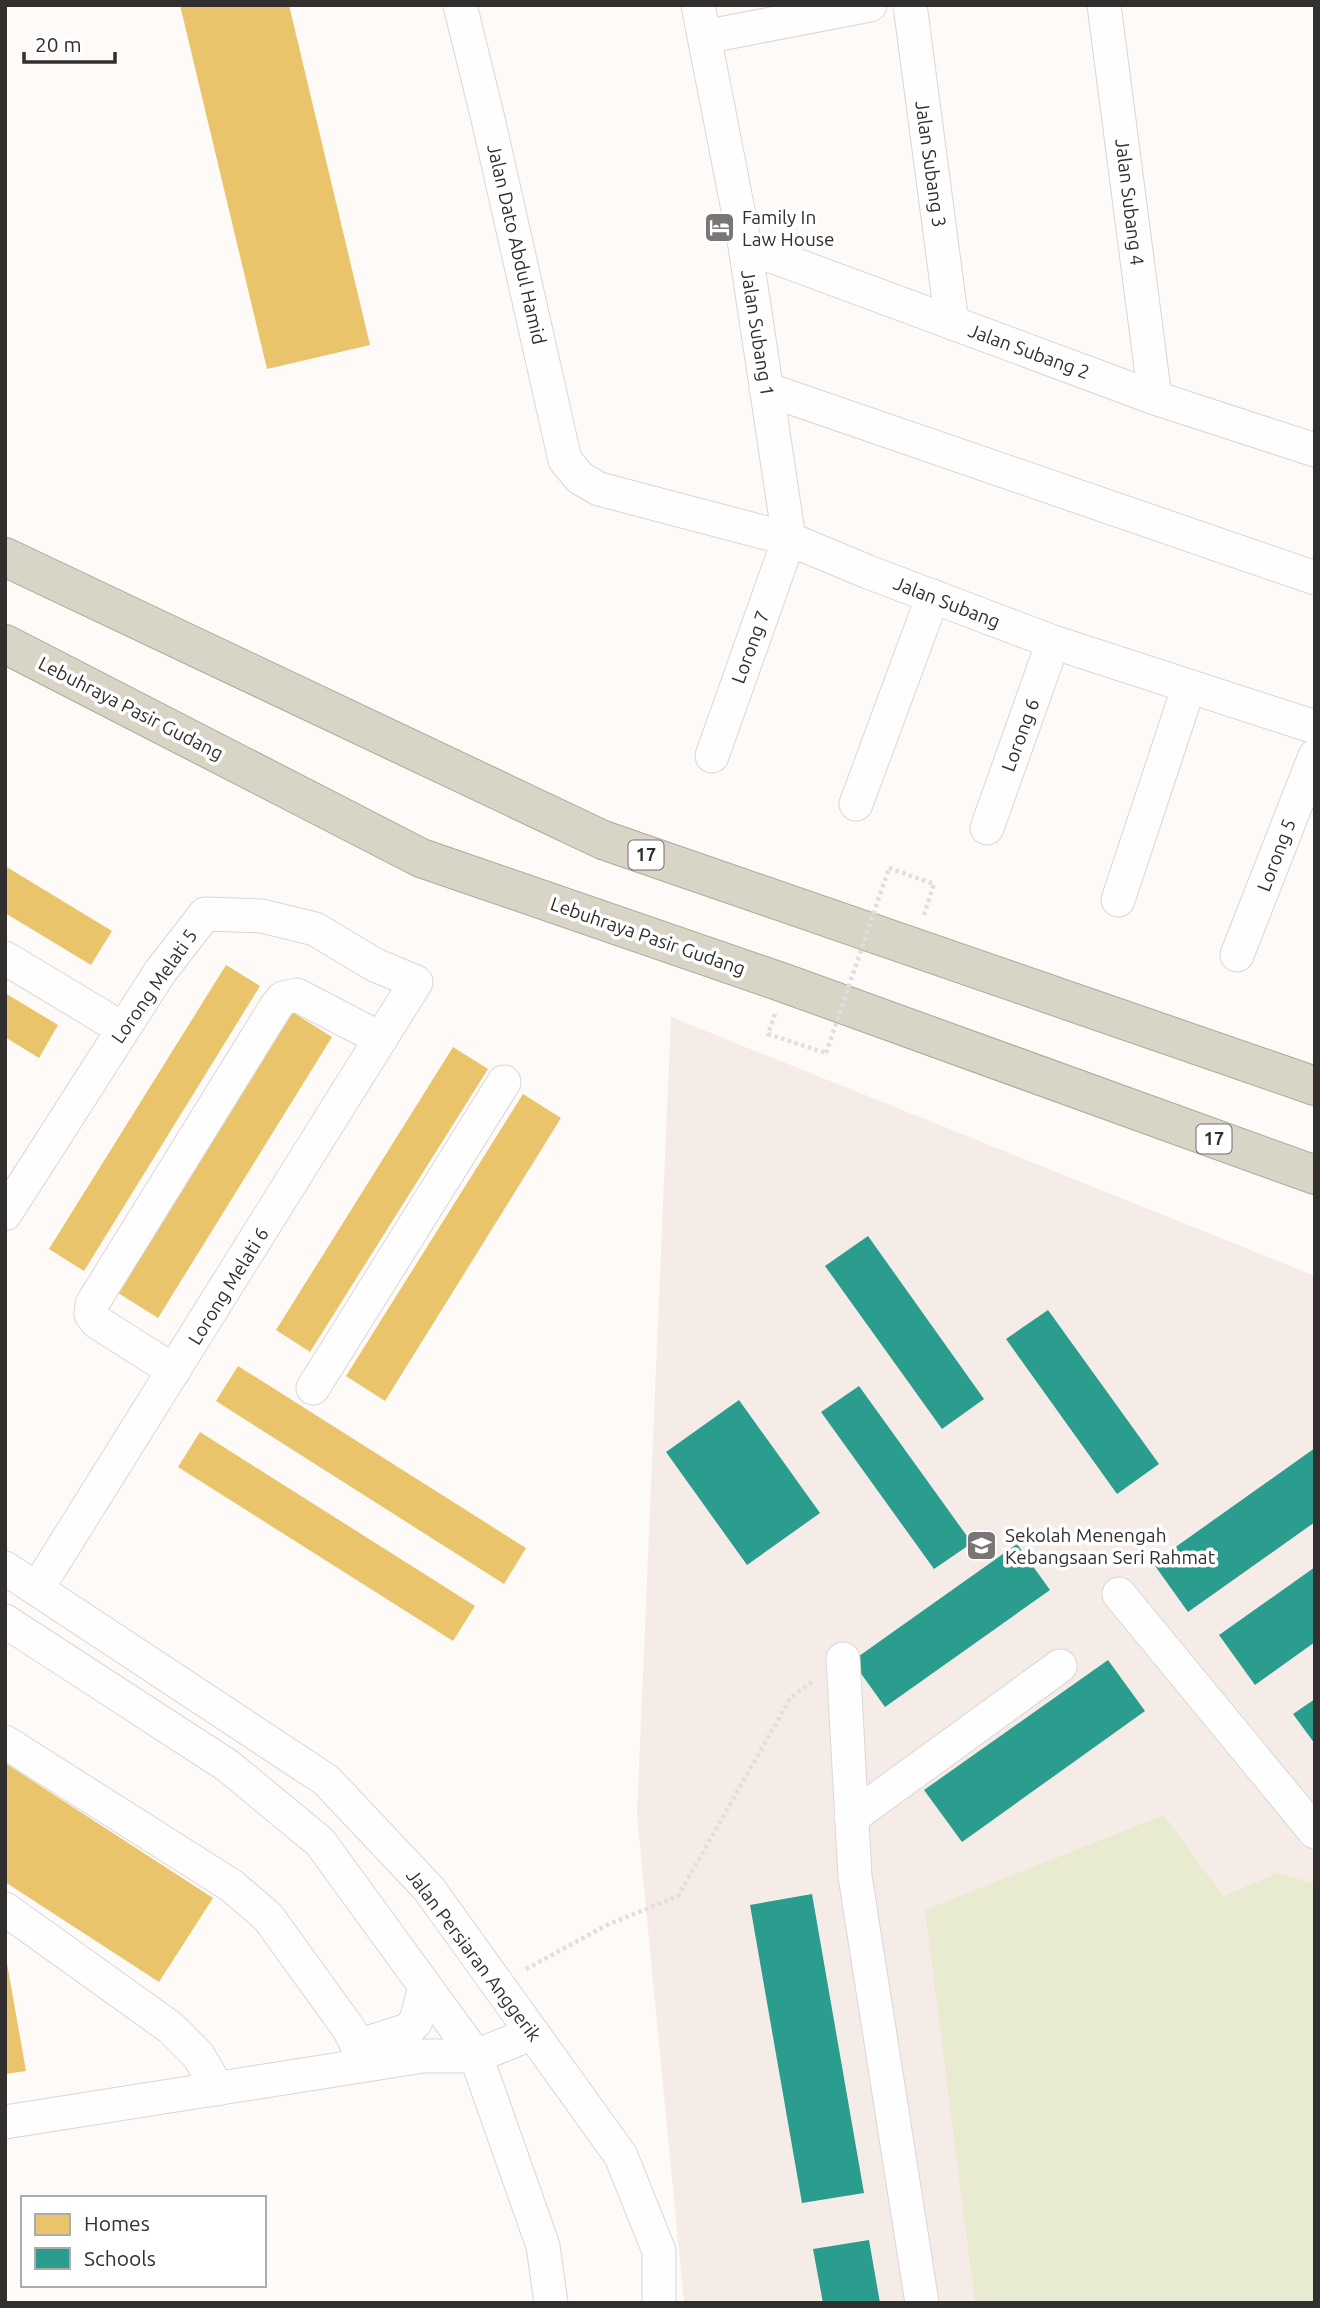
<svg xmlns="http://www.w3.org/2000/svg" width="1320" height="2308" font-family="Ubuntu,sans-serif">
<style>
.built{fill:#f6ece7}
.green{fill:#e9ebd0}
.homes{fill:#e9c46a}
.schools{fill:#2a9d8f}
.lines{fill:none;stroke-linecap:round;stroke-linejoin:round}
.minor-casing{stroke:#d9d7d5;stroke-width:35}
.highway-casing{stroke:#ada899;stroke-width:40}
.path{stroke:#dfdfde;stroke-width:4.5;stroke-dasharray:3.5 3.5;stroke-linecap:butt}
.minor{stroke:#fffefe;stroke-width:33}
.highway{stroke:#d8d4c6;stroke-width:38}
.path-bridge{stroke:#dfdfde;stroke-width:4.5;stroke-dasharray:3.5 3.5;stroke-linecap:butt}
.labels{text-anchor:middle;stroke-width:7;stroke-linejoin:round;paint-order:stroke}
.shield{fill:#fff;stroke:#706d6d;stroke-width:2}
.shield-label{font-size:18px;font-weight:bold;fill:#322f2e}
.street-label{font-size:19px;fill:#322f2e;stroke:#fff}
.poi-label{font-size:19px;fill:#322f2e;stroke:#fff;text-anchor:start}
</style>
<rect width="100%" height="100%" fill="#fdfaf8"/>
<path class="built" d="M 671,1017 L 1315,1276 L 1315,2303 L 684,2303 L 637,1815 Z"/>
<path class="green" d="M 1164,1815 L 1223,1896 L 1278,1873 L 1315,1884 L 1315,2303 L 975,2303 L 925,1910 Z"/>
<path class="homes" d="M 180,5 L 289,5 L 370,345 L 267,369 Z
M 5,866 L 112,931 L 91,965 L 5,913 Z
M 226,965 L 260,986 L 84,1271 L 49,1249 Z
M 5,993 L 58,1025 L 39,1058 L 5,1037 Z
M 289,1010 L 332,1037 L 158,1318 L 115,1291 Z
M 453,1047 L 488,1069 L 310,1352 L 276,1330 Z
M 523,1094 L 561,1118 L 385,1401 L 346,1376 Z
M 238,1366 L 526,1548 L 504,1584 L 216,1401 Z
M 200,1432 L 475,1606 L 453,1641 L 178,1467 Z
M 5,1763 L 213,1898 L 159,1982 L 5,1882 Z
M 5,1952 L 26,2071 L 5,2074 Z"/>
<path class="schools" d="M 868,1236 L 984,1399 L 942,1429 L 825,1266 Z
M 1048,1310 L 1159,1464 L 1117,1494 L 1006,1339 Z
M 859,1386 L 972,1543 L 934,1569 L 821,1412 Z
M 739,1400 L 820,1513 L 747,1565 L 666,1452 Z
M 1315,1448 L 1315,1522 L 1188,1612 L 1153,1563 Z
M 1017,1544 L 1050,1590 L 885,1707 L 852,1661 Z
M 1315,1567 L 1315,1642 L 1255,1685 L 1219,1635 Z
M 1108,1660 L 1145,1711 L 962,1842 L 924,1790 Z
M 1315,1699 L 1315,1744 L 1293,1714 Z
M 812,1894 L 864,2193 L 802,2203 L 750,1905 Z
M 869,2240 L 880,2303 L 823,2303 L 813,2249 Z"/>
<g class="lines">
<defs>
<path id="minor" d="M 460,5 L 488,119 L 565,460 L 580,478 L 599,489 L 789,539 L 868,572 L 1053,642 L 1315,727
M 698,5 L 745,246 L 789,539 L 712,756
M 910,5 L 952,323
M 1104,5 L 1155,398
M 704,37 L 870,5
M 745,246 L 1155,398 L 1315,450
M 766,389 L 1315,578
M 856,804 L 933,596
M 987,828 L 1053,642
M 1118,900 L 1189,686
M 1237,955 L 1315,756
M 5,958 L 123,1029
M 5,1214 L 160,972 L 205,914 L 262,916 L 315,929 L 375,965 L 416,982 L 37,1589
M 174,1371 L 97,1322 L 91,1314 L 92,1304 L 277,1005 L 283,998 L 297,995 L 381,1039
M 313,1388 L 504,1082
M 5,1568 L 326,1780 L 429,1889 L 621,2156 L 659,2251 L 659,2303
M 1119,1594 L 1315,1832
M 5,1621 L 228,1766 L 320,1842 L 476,2056 L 543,2246 L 551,2303
M 843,1659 L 855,1876 L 922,2303
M 5,1742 L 232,1886 L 268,1917 L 349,2029 L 367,2065
M 851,1818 L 1060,1666
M 5,1909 L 171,2028 L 198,2055 L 218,2089
M 358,2046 L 408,2030 L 416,2021 L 425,1986
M 5,2122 L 423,2056 L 476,2056 L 533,2033"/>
<path id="highway" d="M 5,557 L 603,840 L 1315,1086
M 5,644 L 421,858 L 784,983 L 1315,1175"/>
</defs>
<use href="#minor" class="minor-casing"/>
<use href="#highway" class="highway-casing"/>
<path class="path" d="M 889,868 L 934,884 L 924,915
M 775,1014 L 768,1034 L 826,1053
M 526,1969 L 607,1925 L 678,1896 L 791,1697 L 813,1681"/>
<use href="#minor" class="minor"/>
<use href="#highway" class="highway"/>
<path class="path-bridge" d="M 826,1053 L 889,868"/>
</g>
<defs>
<symbol id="hotel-square" viewBox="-11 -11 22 22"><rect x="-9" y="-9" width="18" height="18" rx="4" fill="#797675" stroke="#fff"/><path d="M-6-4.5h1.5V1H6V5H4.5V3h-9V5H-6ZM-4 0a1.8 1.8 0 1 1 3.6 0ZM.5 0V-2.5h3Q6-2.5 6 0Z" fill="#fff"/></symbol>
<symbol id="school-square" viewBox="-11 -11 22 22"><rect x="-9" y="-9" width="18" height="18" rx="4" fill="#797675" stroke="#fff"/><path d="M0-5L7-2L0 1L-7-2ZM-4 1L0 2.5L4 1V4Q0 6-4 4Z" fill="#fff"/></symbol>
</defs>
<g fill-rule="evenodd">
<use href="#hotel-square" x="702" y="210" width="35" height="35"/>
<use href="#school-square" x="964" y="1528" width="35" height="35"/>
</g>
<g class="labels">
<g class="shield">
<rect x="628.5" y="840.5" width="35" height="29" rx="5"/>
<rect x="1196.5" y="1124.5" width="35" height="29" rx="5"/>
</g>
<g class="shield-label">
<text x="646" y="861">17</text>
<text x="1214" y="1145">17</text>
</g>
<g class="street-label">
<text transform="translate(931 164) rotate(82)" y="7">Jalan Subang 3</text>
<text transform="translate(1130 202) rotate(83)" y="7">Jalan Subang 4</text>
<text transform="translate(517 244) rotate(77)" y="7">Jalan Dato Abdul Hamid</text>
<text transform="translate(758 333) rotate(81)" y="7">Jalan Subang 1</text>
<text transform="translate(1029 351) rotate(20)" y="7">Jalan Subang 2</text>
<text transform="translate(947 602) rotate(21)" y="7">Jalan Subang</text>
<text transform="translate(750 647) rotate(-70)" y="7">Lorong 7</text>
<text transform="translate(131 708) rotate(27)" y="7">Lebuhraya Pasir Gudang</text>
<text transform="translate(1020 735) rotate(-70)" y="7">Lorong 6</text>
<text transform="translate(1276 855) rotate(-69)" y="7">Lorong 5</text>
<text transform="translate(648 936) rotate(19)" y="7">Lebuhraya Pasir Gudang</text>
<text transform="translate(154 986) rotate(-55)" y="7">Lorong Melati 5</text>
<text transform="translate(228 1286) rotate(-58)" y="7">Lorong Melati 6</text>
<text transform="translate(474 1955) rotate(53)" y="7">Jalan Persiaran Anggerik</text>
</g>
<g class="poi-label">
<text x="742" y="224">Family In<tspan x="742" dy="22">Law House</tspan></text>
<text x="1005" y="1542">Sekolah Menengah<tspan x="1005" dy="22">Kebangsaan Seri Rahmat</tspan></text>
</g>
</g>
<rect width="1320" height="2308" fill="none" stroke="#322f2e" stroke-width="14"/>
<rect x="21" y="2196" width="245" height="91" fill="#ffffff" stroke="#adacab" stroke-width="2"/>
<rect x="35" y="2214" width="35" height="21" fill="#e9c46a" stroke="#adacab" stroke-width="2"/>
<text x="84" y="2231" font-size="21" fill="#322f2e">Homes</text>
<rect x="35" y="2248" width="35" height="21" fill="#2a9d8f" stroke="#adacab" stroke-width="2"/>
<text x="84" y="2266" font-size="21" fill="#322f2e">Schools</text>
<path d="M24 52v10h91v-10" fill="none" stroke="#322f2e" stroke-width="3.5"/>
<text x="35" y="52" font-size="21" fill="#322f2e" stroke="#ffffff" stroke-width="5" paint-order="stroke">20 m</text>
</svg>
